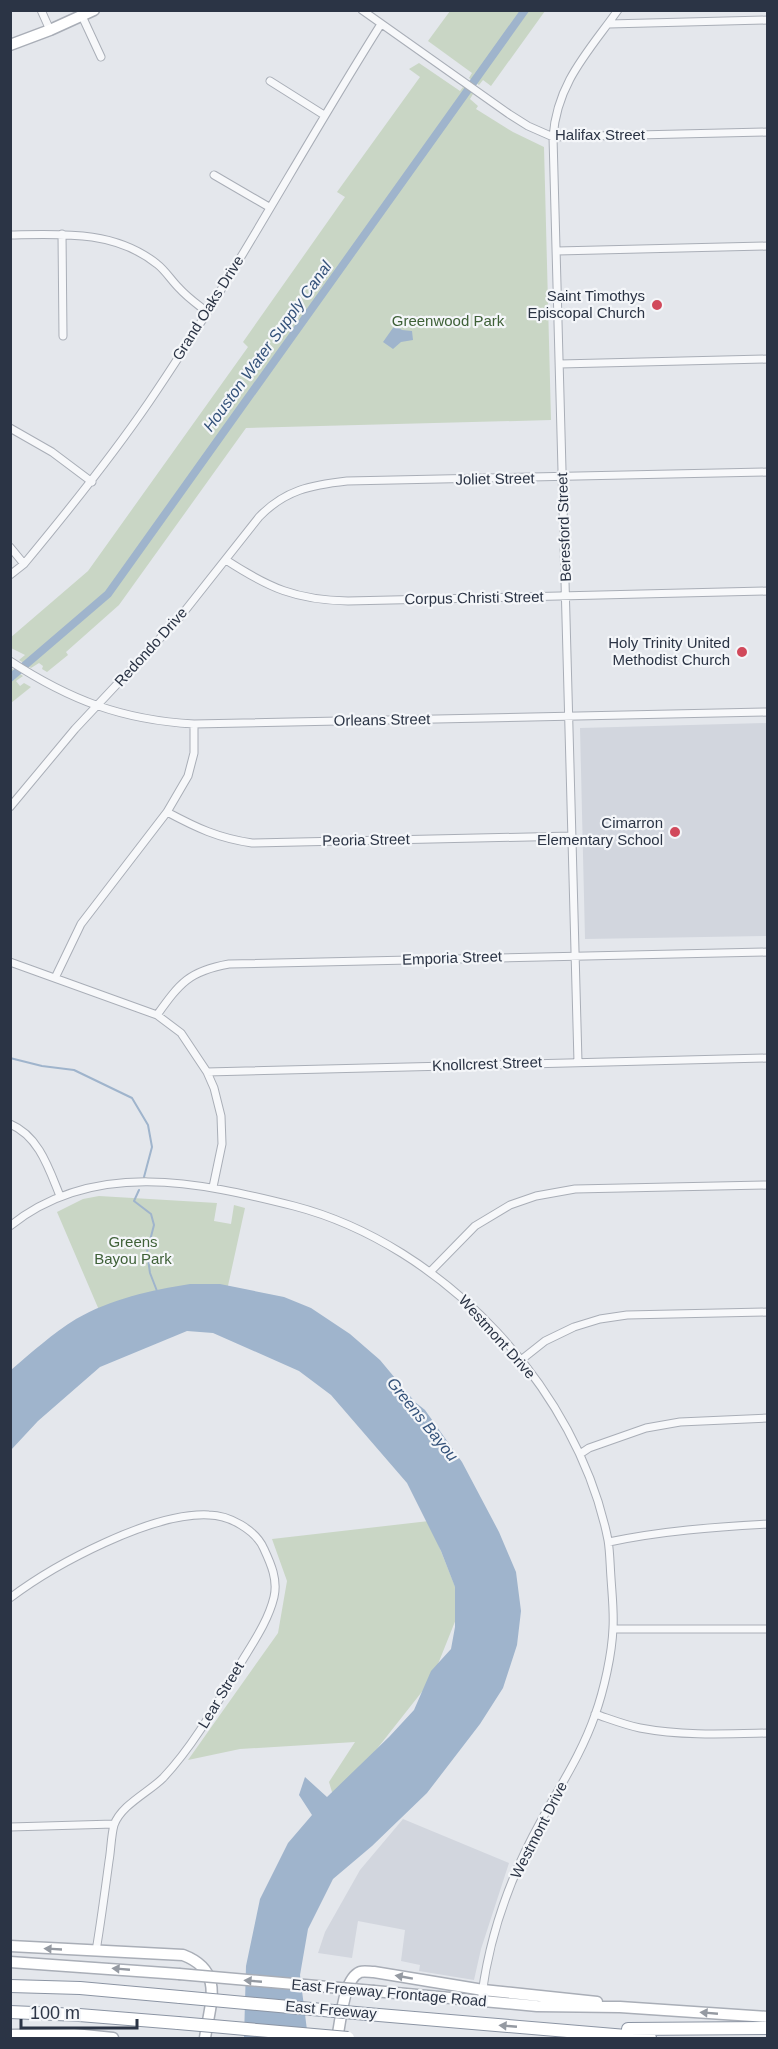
<svg xmlns="http://www.w3.org/2000/svg" width="778" height="2049" font-family="Helvetica,sans-serif">
<style>
.built{fill:#d2d6de}
.green{fill:#c9d6c5}
.water{fill:#9fb4cc}
.lines{fill:none;stroke-linecap:round;stroke-linejoin:round}
.stream{stroke:#9fb4cc;stroke-width:2}
.canal{stroke:#9fb4cc;stroke-width:8}
.street-casing{stroke:#a9aeb7;stroke-width:9}
.secondary-casing{stroke:#a9aeb7;stroke-width:13}
.highway-casing{stroke:#8b94a3;stroke-width:14}
.street{stroke:#f7f8fa;stroke-width:7}
.secondary{stroke:#fff;stroke-width:10}
.highway{stroke:#fff;stroke-width:12}
.secondary-bridge-casing{stroke:#a9aeb7;stroke-width:13;stroke-linecap:butt}
.highway-bridge-casing{stroke:#8b94a3;stroke-width:14;stroke-linecap:butt}
.secondary-bridge{stroke:#fff;stroke-width:10}
.highway-bridge{stroke:#fff;stroke-width:12}
.oneway{fill:#959aa2}
.poi-dot{fill:#d1495b;stroke:#f4f6f9;stroke-width:2}
.labels{text-anchor:middle;stroke-width:4.5;stroke-linejoin:round;paint-order:stroke}
.street-label{font-size:15px;fill:#2b3445;stroke:#f4f6f9}
.poi-label{font-size:15px;fill:#2b3445;stroke:#f4f6f9;text-anchor:end}
.park-label{font-size:15px;fill:#3f6138;stroke:#f4f6f9}
.water-label{font-size:16px;font-style:italic;fill:#34527a;stroke:#f4f6f9}
</style>
<rect width="100%" height="100%" fill="#e4e7ec"/>
<path class="built" d="M 767,723 L 767,936 L 585,939 L 580,728 Z
M 403,1819 L 509,1863 L 481,1949 L 474,1980 L 419,1971 L 420,1965 L 401,1961 L 405,1930 L 358,1921 L 352,1958 L 318,1953 L 325,1932 L 360,1870 Z"/>
<path class="green" d="M 450,11 L 450,10 L 545,11 L 491,86 L 483,80 L 479,85 L 469,78 L 472,73 L 428,41 Z
M 419,63 L 460,91 L 463,87 L 473,94 L 470,99 L 478,106 L 476,109 L 513,132 L 544,147 L 551,420 L 246,428 L 119,605 L 66,652 L 68,655 L 47,672 L 42,669 L 43,666 L 39,663 L 31,668 L 19,660 L 25,655 L 11,648 L 10,638 L 88,571 L 248,347 L 243,342 L 345,197 L 337,192 L 420,77 L 409,69 Z
M 11,668 L 23,676 L 16,681 L 20,686 L 24,683 L 31,687 L 11,703 Z
M 99,1196 L 217,1203 L 214,1221 L 231,1224 L 234,1205 L 245,1208 L 226,1295 L 102,1317 L 57,1212 L 83,1199 Z
M 429,1521 L 462,1604 L 432,1679 L 335,1802 L 329,1782 L 355,1742 L 240,1749 L 188,1760 L 278,1633 L 287,1581 L 272,1539 Z"/>
<path class="water" d="M 395,325 L 402,330 L 412,331 L 413,340 L 401,342 L 393,349 L 383,342 Z
M 190,1284 L 220,1284 L 284,1297 L 311,1308 L 350,1334 L 380,1360 L 415,1402 L 425,1410 L 462,1462 L 499,1532 L 516,1572 L 521,1611 L 517,1645 L 503,1688 L 480,1724 L 427,1793 L 372,1846 L 333,1879 L 308,1929 L 300,1975 L 308,2038 L 244,2038 L 246,1966 L 260,1899 L 288,1843 L 312,1815 L 299,1795 L 305,1777 L 327,1797 L 389,1737 L 414,1710 L 431,1671 L 451,1649 L 455,1627 L 455,1587 L 441,1551 L 407,1483 L 331,1395 L 299,1371 L 213,1333 L 187,1331 L 100,1367 L 38,1421 L 11,1450 L 11,1370 C 31,1353 53,1333 76,1319 C 111,1299 151,1290 190,1284 Z"/>
<g class="lines">
<path class="stream" d="M 10,1058 L 42,1066 L 74,1070 L 132,1098 L 148,1125 L 152,1147 L 144,1177
M 139,1190 L 134,1201 L 151,1214 L 154,1225 L 147,1252 L 150,1273 L 157,1291"/>
<path class="canal" d="M 10,678 L 108,594 L 525,10"/>
<defs>
<path id="street" d="M 41,10 L 50,30
M 362,10 L 509,114 L 528,126 L 553,137 L 768,132
M 82,16 L 101,57
M 609,24 L 768,20
M 270,81 L 324,115
M 214,175 L 269,207
M 62,234 L 63,336
M 10,235 C 61,234 115,230 157,264 C 165,270 171,280 179,288 C 187,297 197,304 207,312
M 557,251 L 768,246
M 560,364 L 768,359
M 10,428 L 52,452 L 92,482
M 10,547 L 24,564
M 226,560 C 269,588 296,600 348,601 L 768,591
M 10,575 L 24,564 C 68,511 110,459 149,402 C 232,280 302,149 381,24
M 10,661 C 70,700 122,720 194,724 L 768,712
M 10,807 L 75,729 L 180,617 L 259,517 C 285,490 311,485 347,481 L 768,472
M 167,812 C 197,828 218,838 252,843 L 572,836
M 10,962 L 157,1015 L 181,1033 L 207,1072 L 214,1088 L 221,1116 L 222,1144 L 213,1187
M 55,978 L 81,924 L 167,812 L 188,776 L 194,753 L 194,724
M 157,1015 C 180,983 189,971 229,964 L 768,952
M 578,1062 L 553,137 C 557,83 588,52 618,10
M 207,1072 L 768,1058
M 10,1124 C 39,1136 49,1169 60,1196
M 10,1226 C 94,1159 199,1182 294,1206 C 444,1245 578,1389 608,1540 C 610,1552 610,1565 611,1578 C 612,1594 614,1612 613,1628 C 612,1654 604,1690 595,1715 C 582,1753 560,1786 541,1821 C 511,1875 490,1934 482,1994
M 431,1271 L 475,1226 L 510,1205 L 536,1196 L 575,1189 L 768,1185
M 521,1360 L 545,1341 L 574,1327 L 600,1319 L 627,1315 L 768,1312
M 580,1454 L 589,1448 L 646,1428 L 680,1422 L 768,1418
M 609,1542 C 661,1531 714,1527 768,1524
M 10,1598 C 55,1564 152,1512 209,1515 C 229,1515 256,1530 264,1549 C 271,1564 278,1580 274,1597 C 268,1622 252,1644 239,1666 C 216,1705 194,1745 163,1778 C 149,1792 121,1805 114,1825 C 111,1836 111,1850 109,1861 C 105,1891 101,1921 96,1951
M 613,1629 L 768,1629
M 595,1714 C 610,1719 625,1725 640,1728 C 682,1736 725,1734 768,1733
M 10,1827 L 114,1824"/>
<path id="secondary" d="M 10,45 L 50,30 L 94,10
M 10,1946 L 183,1955 C 225,1971 210,2003 205,2038
M 10,1962 L 179,1974
M 374,1991 L 537,2006 L 620,2007 L 768,2017
M 10,2035 L 74,2034 L 113,2038
M 337,2038 C 341,2022 343,1979 360,1972 C 364,1971 370,1972 374,1972 L 483,1990 L 597,2002"/>
<path id="highway" d="M 10,1986 L 80,1988 L 180,1997
M 10,2012 L 79,2015 L 178,2023
M 367,2014 L 650,2038
M 628,2029 L 768,2028"/>
</defs>
<use href="#street" class="street-casing"/>
<use href="#secondary" class="secondary-casing"/>
<use href="#highway" class="highway-casing"/>
<use href="#street" class="street"/>
<use href="#secondary" class="secondary"/>
<use href="#highway" class="highway"/>
<defs>
<path id="secondary-bridge" d="M 179,1974 L 374,1991"/>
<path id="highway-bridge" d="M 180,1997 L 367,2014
M 178,2023 L 348,2038"/>
</defs>
<use href="#secondary-bridge" class="secondary-bridge-casing"/>
<use href="#highway-bridge" class="highway-bridge-casing"/>
<use href="#secondary-bridge" class="secondary-bridge"/>
<use href="#highway-bridge" class="highway-bridge"/>
</g>
<defs><path id="oneway-solid" d="M-6-.8H1V-3.2L6.5 0L1 3.2V.8H-6Z" transform="scale(1.5)"/></defs>
<g class="oneway">
<use href="#oneway-solid" transform="translate(53 1949) rotate(-177)"/>
<use href="#oneway-solid" transform="translate(121 1969) rotate(-175)"/>
<use href="#oneway-solid" transform="translate(404 1977) rotate(-170)"/>
<use href="#oneway-solid" transform="translate(253 1981) rotate(-175)"/>
<use href="#oneway-solid" transform="translate(709 2013) rotate(-175)"/>
<use href="#oneway-solid" transform="translate(508 2026) rotate(-175)"/>
</g>
<g class="poi-dot">
<circle cx="657" cy="305" r="6"/>
<circle cx="742" cy="652" r="6"/>
<circle cx="675" cy="832" r="6"/>
</g>
<g class="labels">
<g class="street-label">
<text x="600" y="140">Halifax Street</text>
<text transform="translate(208 308) rotate(-58)" y="5">Grand Oaks Drive</text>
<text transform="translate(495 479) rotate(-1)" y="5">Joliet Street</text>
<text transform="translate(564 527) rotate(-92)" y="5">Beresford Street</text>
<text transform="translate(474 598) rotate(-1)" y="5">Corpus Christi Street</text>
<text transform="translate(151 647) rotate(-48)" y="5">Redondo Drive</text>
<text transform="translate(382 720) rotate(-1)" y="5">Orleans Street</text>
<text transform="translate(366 840) rotate(-1)" y="5">Peoria Street</text>
<text transform="translate(452 958) rotate(-2)" y="5">Emporia Street</text>
<text transform="translate(487 1064) rotate(-2)" y="5">Knollcrest Street</text>
<text transform="translate(497 1337) rotate(48)" y="5">Westmont Drive</text>
<text transform="translate(221 1695) rotate(-59)" y="5">Lear Street</text>
<text transform="translate(539 1830) rotate(-63)" y="5">Westmont Drive</text>
<text transform="translate(389 1993) rotate(5)" y="5">East Freeway Frontage Road</text>
<text transform="translate(331 2010) rotate(5)" y="5">East Freeway</text>
</g>
<g class="poi-label">
<text x="645" y="301">Saint Timothys<tspan x="645" dy="17">Episcopal Church</tspan></text>
<text x="730" y="648">Holy Trinity United<tspan x="730" dy="17">Methodist Church</tspan></text>
<text x="663" y="828">Cimarron<tspan x="663" dy="17">Elementary School</tspan></text>
</g>
<g class="park-label">
<text x="448" y="326">Greenwood Park</text>
<text x="133" y="1247">Greens<tspan x="133" dy="17">Bayou Park</tspan></text>
</g>
<g class="water-label">
<text transform="translate(267 346) rotate(-54)" y="6">Houston Water Supply Canal</text>
<text transform="translate(423 1419) rotate(51)" y="6">Greens Bayou</text>
</g>
</g>
<rect width="778" height="2049" fill="none" stroke="#2b3445" stroke-width="24"/>
<path d="M21 2019v9h116v-9" fill="none" stroke="#2b3445" stroke-width="3"/>
<text x="30" y="2019" font-size="18" fill="#2b3445" stroke="#f4f6f9" stroke-width="4.5" paint-order="stroke">100 m</text>
</svg>
